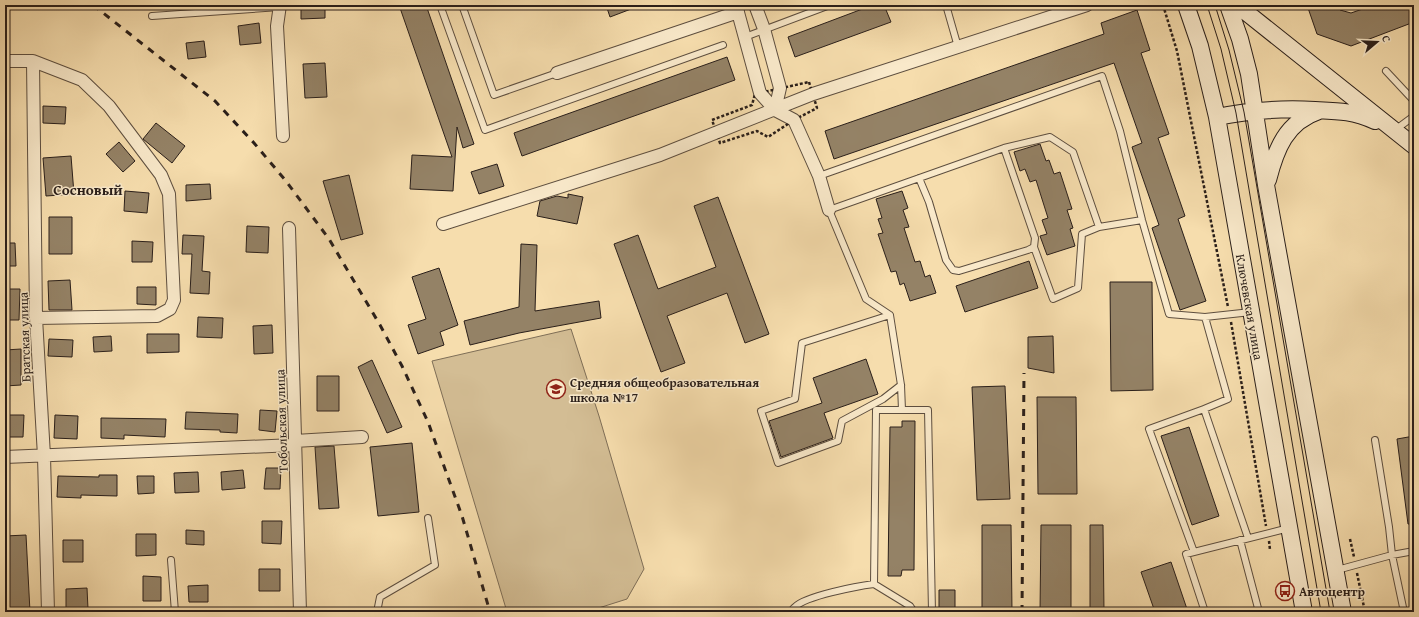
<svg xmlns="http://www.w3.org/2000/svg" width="1419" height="617" font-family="'Gentium Book Plus',serif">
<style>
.park{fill:#d3bd94;stroke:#7e6e57}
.building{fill:#948266;stroke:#2a1f1a}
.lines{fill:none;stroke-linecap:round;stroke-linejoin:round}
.lane-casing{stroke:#5d4e3f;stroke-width:8}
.street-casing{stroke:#5d4e3f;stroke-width:14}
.secondary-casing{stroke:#2a1f1a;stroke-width:18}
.path{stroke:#2a1f1a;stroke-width:2.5;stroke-dasharray:3 2;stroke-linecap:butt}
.lane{stroke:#f9e9ca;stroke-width:6}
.street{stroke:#f9e9ca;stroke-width:12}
.secondary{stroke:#f9e9ca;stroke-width:16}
.tram{stroke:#2a1f1a;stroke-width:1}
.rail{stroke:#2a1f1a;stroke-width:3;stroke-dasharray:7 7;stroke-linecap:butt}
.labels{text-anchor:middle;stroke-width:3;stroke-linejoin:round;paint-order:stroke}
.street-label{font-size:13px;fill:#2a1f1a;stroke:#f9e9ca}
.poi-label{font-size:13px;font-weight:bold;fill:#2a1f1a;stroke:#f9e9ca;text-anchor:start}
.quarter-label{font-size:15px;font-weight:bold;fill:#2a1f1a;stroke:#f9e9ca}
</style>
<rect width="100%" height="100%" fill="#f6ddad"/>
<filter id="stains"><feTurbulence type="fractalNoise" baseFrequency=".005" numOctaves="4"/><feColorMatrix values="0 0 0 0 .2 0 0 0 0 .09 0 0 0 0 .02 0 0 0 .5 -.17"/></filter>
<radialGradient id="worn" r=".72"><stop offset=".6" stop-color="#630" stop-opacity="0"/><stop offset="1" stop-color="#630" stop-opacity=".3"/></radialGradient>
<path class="park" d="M 571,329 L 599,416 L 644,569 L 627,599 L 586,612 L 507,612 L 432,361 Z"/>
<path class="building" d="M 301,5 L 325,5 L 325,18 L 301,19 Z
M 399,5 L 426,5 L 474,144 L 463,148 L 457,127 L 453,191 L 410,189 L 412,155 L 452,157 Z
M 606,5 L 639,5 L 639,6 L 610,17 Z
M 873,5 L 884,5 L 891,22 L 795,57 L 788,37 Z
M 1307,5 L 1338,5 L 1340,10 L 1351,13 L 1374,5 L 1414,5 L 1414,22 L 1351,46 L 1317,34 Z
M 1137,10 L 1150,50 L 1141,53 L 1169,134 L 1158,138 L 1185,216 L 1178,219 L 1206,301 L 1180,310 L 1152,228 L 1159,225 L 1132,147 L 1142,143 L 1114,63 L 834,159 L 825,131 L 1104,34 L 1101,23 Z
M 259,23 L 261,43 L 240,45 L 238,26 Z
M 204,41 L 206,57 L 188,59 L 186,43 Z
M 727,57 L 735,80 L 522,156 L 514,133 Z
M 325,63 L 327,97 L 305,98 L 303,64 Z
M 43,106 L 66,107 L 65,124 L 43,123 Z
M 156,123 L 185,146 L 172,163 L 143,139 Z
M 119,142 L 135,161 L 123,172 L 106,154 Z
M 1040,144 L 1046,161 L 1049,160 L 1054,174 L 1060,172 L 1072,209 L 1067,210 L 1073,228 L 1070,229 L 1075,246 L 1047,255 L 1040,236 L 1047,234 L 1042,220 L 1048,218 L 1036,180 L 1030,182 L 1025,169 L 1020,171 L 1014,152 Z
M 71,156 L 74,194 L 46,196 L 43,158 Z
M 497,164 L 504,186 L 479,194 L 471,172 Z
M 349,175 L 363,234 L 341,240 L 323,181 Z
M 210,184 L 211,199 L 186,201 L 186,185 Z
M 125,191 L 149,193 L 147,213 L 124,211 Z
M 902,191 L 908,208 L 903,210 L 909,227 L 904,228 L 915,262 L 920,261 L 925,277 L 930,275 L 936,293 L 910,301 L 904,283 L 900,285 L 896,271 L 891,272 L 878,234 L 883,233 L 878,219 L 882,218 L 876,199 Z
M 568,194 L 583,197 L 577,224 L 537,216 L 540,201 L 557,196 L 568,198 Z
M 718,197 L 769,334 L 745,343 L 727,293 L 667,316 L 685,363 L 661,372 L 614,244 L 638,235 L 658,289 L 716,267 L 694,206 Z
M 49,217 L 72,217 L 72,254 L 49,254 Z
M 247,226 L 269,227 L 268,253 L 246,252 Z
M 183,235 L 204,236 L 202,271 L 210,272 L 209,294 L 190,293 L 192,254 L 182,254 Z
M 132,241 L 153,242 L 152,262 L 132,262 Z
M 5,243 L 15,243 L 16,266 L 5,266 Z
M 521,244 L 537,245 L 535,311 L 599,301 L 601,318 L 519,333 L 470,345 L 464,321 L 519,307 Z
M 1029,261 L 1038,288 L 965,312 L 956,286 Z
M 439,268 L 458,325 L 440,332 L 444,345 L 418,354 L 408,325 L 426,319 L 412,277 Z
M 70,280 L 72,310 L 49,310 L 48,281 Z
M 1110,282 L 1152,282 L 1153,390 L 1111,391 Z
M 137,287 L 156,287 L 156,305 L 137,304 Z
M 5,289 L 20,289 L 19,320 L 5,320 Z
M 198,317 L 223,318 L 222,338 L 197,337 Z
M 272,325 L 273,353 L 254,354 L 253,326 Z
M 147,334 L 179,334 L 179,352 L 147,353 Z
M 111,336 L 112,351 L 94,352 L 93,337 Z
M 1053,336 L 1054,373 L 1028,368 L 1028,337 Z
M 49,339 L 73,340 L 72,357 L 48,356 Z
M 21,349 L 21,385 L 5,386 L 5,350 Z
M 866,359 L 878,394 L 824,413 L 833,438 L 781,457 L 769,421 L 822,403 L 813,378 Z
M 372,360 L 402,427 L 387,433 L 358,367 Z
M 317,376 L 339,376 L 339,411 L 317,411 Z
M 1005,386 L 1010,499 L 977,500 L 972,387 Z
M 1037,397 L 1076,397 L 1077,494 L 1038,494 Z
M 260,410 L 277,411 L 275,432 L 259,430 Z
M 186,412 L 238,414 L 237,433 L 220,432 L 220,430 L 185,429 Z
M 7,415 L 24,415 L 23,437 L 7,437 Z
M 55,415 L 78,416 L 77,439 L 54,438 Z
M 101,418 L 166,419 L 165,437 L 124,435 L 124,439 L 101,438 Z
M 902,421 L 915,421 L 914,570 L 902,570 L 901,576 L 888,576 L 890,427 L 902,427 Z
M 1189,427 L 1219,516 L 1192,525 L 1161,436 Z
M 1414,436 L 1414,524 L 1408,524 L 1397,439 Z
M 412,443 L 419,512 L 378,516 L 370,447 Z
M 334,446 L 339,508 L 319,509 L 315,447 Z
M 266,468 L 281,468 L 280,489 L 264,489 Z
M 243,470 L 245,488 L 222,490 L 221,472 Z
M 198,472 L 199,492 L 175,493 L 174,473 Z
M 99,475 L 117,475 L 117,496 L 81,495 L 81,498 L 57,497 L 58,476 L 99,477 Z
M 137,476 L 154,476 L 154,493 L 138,494 Z
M 262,521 L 282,521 L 281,544 L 262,543 Z
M 982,525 L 1011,525 L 1012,612 L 982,612 Z
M 1041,525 L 1071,525 L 1071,612 L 1040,612 Z
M 1090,525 L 1103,525 L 1104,612 L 1090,612 Z
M 186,530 L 204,531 L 204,545 L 186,544 Z
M 136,534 L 156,534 L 156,555 L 136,556 Z
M 26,535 L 30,612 L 7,612 L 5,536 Z
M 63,540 L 83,540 L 83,562 L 63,562 Z
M 1171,562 L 1188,612 L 1155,612 L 1141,572 Z
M 259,569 L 280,569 L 280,591 L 259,591 Z
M 143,576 L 161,577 L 161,601 L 143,601 Z
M 208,585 L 208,602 L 189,602 L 188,586 Z
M 87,588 L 88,609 L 66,610 L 66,589 Z
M 939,590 L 955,590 L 955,612 L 939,612 Z"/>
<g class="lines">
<defs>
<path id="lane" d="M 440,5 L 485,130 L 723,45
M 462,5 L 494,95 L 557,73
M 946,5 L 958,47
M 152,16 L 280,7
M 745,37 L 830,5
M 1386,71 L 1414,101
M 1395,130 L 1414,116
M 819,176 L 1102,76 L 1120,131 L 1142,220 L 1169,314 L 1205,317 L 1251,312
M 919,178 L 929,202 L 946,260 L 953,270 L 959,271 L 1028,250 L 1034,247 L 1035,238 L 1004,148
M 1034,247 L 1053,299 L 1078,288 L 1082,234 L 1099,227
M 890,315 L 802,343 L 795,399 L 761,411 L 778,463 L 838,441 L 842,421 L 883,399 L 901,385
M 1204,409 L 1228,399 L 1205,317
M 1240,540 L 1259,612
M 1194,552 L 1149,429 L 1204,409 L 1248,538
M 171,560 L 175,612
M 1337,570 L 1392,555 L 1389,527 L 1375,440
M 874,584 L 876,410 L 902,410
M 377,612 L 380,597 L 435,565 L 428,518
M 791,612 C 792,610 793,608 795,607 C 805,596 858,586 874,584 L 910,606 L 914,612
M 932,612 L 928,410 L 902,410 L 901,385 L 890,315 L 866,299 L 829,210 L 1004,148 L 1050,137 L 1073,152 L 1099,227 L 1142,220
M 1205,612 L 1186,554 L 1289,528
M 1404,612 L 1392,555 L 1414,551"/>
<path id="street" d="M 280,5 L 277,26 L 283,136
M 736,5 L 760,93 L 775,110 L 794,120 L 819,176 L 829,210
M 755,5 L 764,29 L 780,88 L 775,110
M 5,61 L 33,61 L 82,80 L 109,106 L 161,175 L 169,194 L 174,300 L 170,309 L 157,316 L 36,318
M 33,61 L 36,318 L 44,456 L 48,612
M 557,73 L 738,12
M 443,224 L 660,155 L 813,94 L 1087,5
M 289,228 L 300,612
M 295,441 L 362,437
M 5,457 L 295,445"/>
<path id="secondary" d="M 1186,5 L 1200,46 L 1217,117 L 1304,612
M 1228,5 L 1240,39 L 1249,74 L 1266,185 L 1343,612
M 1237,5 L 1414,146
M 1217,117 C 1251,110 1280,108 1315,110 C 1338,111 1353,111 1375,121
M 1268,180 C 1276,149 1286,122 1319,111"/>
</defs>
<use href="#lane" class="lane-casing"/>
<use href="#street" class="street-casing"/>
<use href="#secondary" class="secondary-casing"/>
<path class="path" d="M 1163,5 L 1177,51 L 1228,307
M 809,82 L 817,108 L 794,120 L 768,137 L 757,131 L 720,143 L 712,120 L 752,105 L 755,94 Z
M 1231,322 L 1266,526
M 1350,539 L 1354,557
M 1269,541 L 1270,550
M 1357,573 L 1365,612"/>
<use href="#lane" class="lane"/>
<use href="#street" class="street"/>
<use href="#secondary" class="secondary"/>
<path class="tram" d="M 1207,5 L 1221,49 L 1236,113 L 1321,612
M 1215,5 L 1229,50 L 1244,112 L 1330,612"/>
<path class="rail" d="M 93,5 L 215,101 L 254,143 L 286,181 L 329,239 L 380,325 L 402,366 L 428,422 L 462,516 L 490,612
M 1022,612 L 1024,373"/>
</g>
<defs>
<symbol id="school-ring" viewBox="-11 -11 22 22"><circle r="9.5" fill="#f9e9ca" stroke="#8f2418" stroke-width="1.5"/><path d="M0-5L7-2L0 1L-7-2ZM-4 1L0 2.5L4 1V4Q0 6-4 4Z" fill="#8f2418"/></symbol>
<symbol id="bus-ring" viewBox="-11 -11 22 22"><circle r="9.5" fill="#f9e9ca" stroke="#8f2418" stroke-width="1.5"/><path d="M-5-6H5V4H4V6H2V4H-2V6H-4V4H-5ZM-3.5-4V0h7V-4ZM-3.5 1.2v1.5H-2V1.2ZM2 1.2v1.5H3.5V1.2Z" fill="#8f2418"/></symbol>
</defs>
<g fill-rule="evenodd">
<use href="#school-ring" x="545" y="378" width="22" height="22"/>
<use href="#bus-ring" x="1274" y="580" width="22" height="22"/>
</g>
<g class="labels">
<g class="street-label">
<text transform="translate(1250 307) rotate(80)" y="5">Ключевская улица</text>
<text transform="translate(24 337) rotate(-92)" y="5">Братская улица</text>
<text transform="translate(281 421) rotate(-92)" y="5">Тобольская улица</text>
</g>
<g class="poi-label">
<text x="570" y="387">Средняя общеобразовательная<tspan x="570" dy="15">школа №17</tspan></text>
<text x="1299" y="596">Автоцентр</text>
</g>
<g class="quarter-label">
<text x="88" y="195">Сосновый</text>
</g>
</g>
<rect width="1419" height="617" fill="none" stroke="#f6ddad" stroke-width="20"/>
<rect x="6" y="6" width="1407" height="605" fill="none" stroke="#2a1f1a" stroke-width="2"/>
<rect x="10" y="10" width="1399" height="597" fill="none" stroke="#2a1f1a"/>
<g transform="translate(1377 42) rotate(71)" stroke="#f9e9ca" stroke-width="3" paint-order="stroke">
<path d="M0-3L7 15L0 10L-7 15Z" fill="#2a1f1a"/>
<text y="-6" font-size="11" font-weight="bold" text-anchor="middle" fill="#2a1f1a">С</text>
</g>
<rect width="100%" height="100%" filter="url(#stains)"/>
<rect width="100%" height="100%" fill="url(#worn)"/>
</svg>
